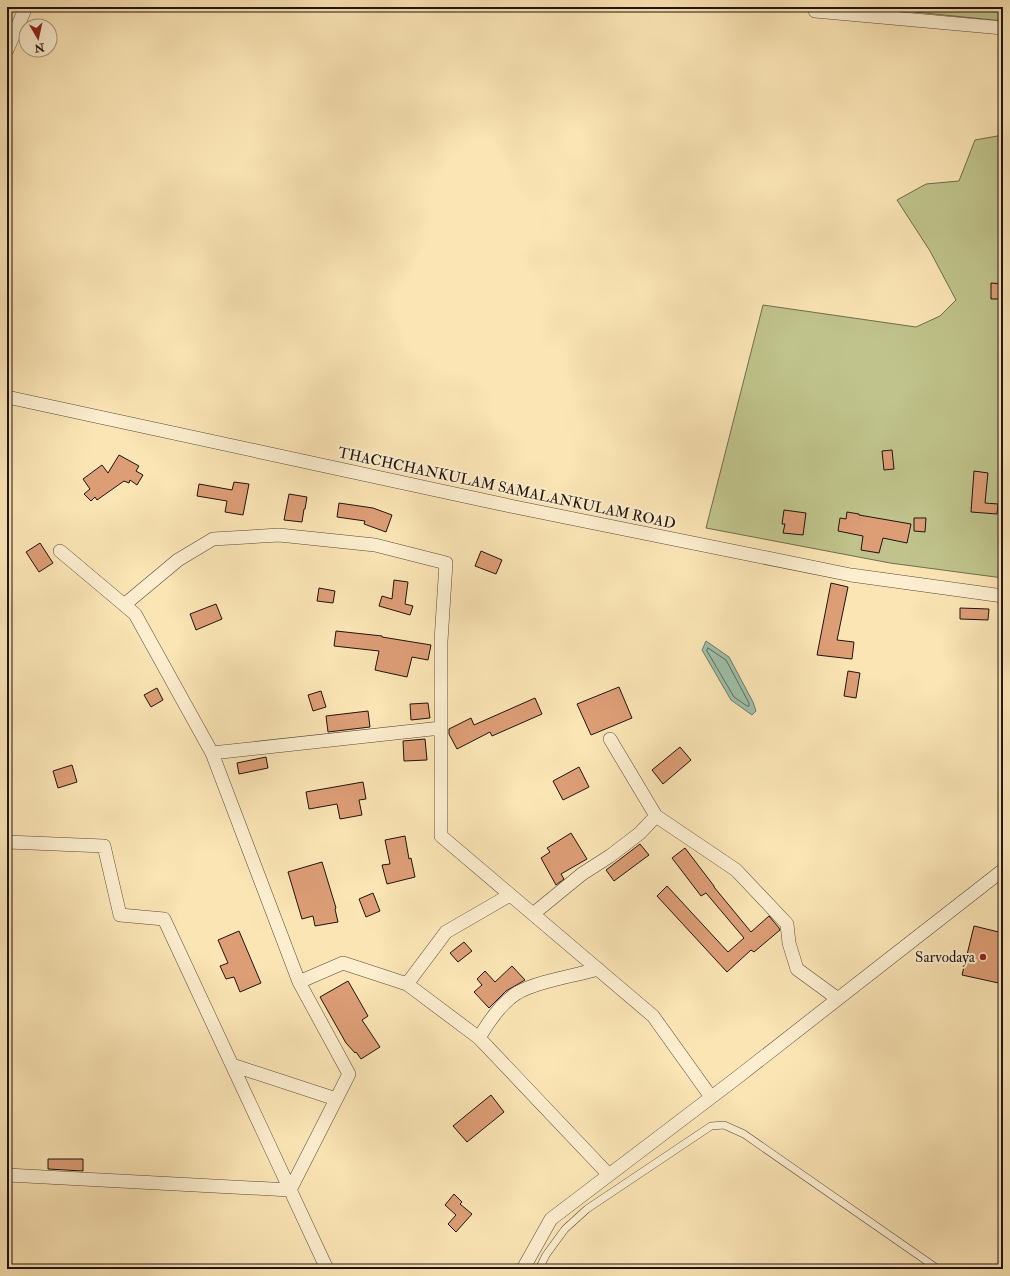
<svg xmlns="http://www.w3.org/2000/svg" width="1010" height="1276" font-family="'IM FELL Double Pica',serif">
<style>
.green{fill:#c0c48c;stroke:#706c4d}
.water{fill:#9fc0a9;stroke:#6c7b6b}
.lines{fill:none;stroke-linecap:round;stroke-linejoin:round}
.shore{stroke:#606a5c;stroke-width:1}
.building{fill:#dd9e76;stroke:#20130e}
.service-casing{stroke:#574838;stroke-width:8}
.minor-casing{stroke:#574838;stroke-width:14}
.service{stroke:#fceecf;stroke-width:7}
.minor{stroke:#fceecf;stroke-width:13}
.poi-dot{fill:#8f2418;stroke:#fceecf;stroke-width:1.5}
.labels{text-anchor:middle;stroke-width:4;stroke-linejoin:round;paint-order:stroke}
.street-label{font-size:15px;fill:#20130e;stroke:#fceecf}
.poi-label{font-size:15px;fill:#20130e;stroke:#fceecf;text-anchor:end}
</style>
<rect width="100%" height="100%" fill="#fbe5b5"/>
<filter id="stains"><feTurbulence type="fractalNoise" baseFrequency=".005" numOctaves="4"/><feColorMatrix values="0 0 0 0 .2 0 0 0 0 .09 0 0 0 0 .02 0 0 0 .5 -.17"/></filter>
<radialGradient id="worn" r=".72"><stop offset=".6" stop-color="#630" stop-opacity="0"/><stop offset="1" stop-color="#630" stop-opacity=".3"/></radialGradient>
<path class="green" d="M 866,7 L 1003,7 L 1003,21 Z
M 1003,135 L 1003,578 L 890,563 L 706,528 L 763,305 L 916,327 L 940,316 L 956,300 L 930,251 L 897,200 L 926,184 L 959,181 L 975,140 Z"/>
<path class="water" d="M 706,641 L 729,657 L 753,702 L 756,711 L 752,715 L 731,700 L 702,650 Z"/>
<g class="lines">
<path class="shore" d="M 708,648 L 726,660 L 749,703 L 749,706 L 747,706 L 734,697 L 707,651 Z"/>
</g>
<path class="building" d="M 991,283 L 1003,284 L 1003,299 L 991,299 Z
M 892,450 L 894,469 L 884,470 L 882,451 Z
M 119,455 L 139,466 L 136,471 L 143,475 L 137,485 L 130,480 L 129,483 L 124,481 L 97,500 L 95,497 L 91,501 L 84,494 L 90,489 L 83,479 L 102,465 L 108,473 Z
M 974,471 L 988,473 L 985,503 L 998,504 L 997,514 L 971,512 Z
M 234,482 L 249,484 L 243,515 L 225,512 L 227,501 L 197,496 L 199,484 L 232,490 Z
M 289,494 L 307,497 L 305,509 L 304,509 L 302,522 L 284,520 Z
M 339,503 L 373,508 L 392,515 L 386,532 L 364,524 L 365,521 L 337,517 Z
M 784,510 L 806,513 L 803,535 L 783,533 L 785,524 L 782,524 Z
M 847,512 L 859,514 L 859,515 L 911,524 L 907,543 L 883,538 L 879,553 L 861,550 L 863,536 L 838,531 L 840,518 L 846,519 Z
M 914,518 L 926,518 L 925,532 L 914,531 Z
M 40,543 L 53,563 L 39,572 L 26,552 Z
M 481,551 L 502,560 L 496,574 L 475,566 Z
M 394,580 L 408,582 L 405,604 L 413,606 L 410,615 L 379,606 L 382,596 L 392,599 Z
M 831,583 L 848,587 L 837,640 L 854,642 L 852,659 L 817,655 Z
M 319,588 L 335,591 L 333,603 L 317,601 Z
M 216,604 L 222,619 L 196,630 L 190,614 Z
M 960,608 L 989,609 L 988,620 L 960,619 Z
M 336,631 L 382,636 L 382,637 L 431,645 L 428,660 L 412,657 L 407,677 L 375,670 L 379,651 L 334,646 Z
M 848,671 L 860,673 L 856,698 L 844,696 Z
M 619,687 L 632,718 L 591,735 L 577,704 Z
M 157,688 L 163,700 L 151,707 L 144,695 Z
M 321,691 L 326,707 L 313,711 L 308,695 Z
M 535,698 L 542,714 L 492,736 L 490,732 L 457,749 L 449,734 L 449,729 L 471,718 L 474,725 Z
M 428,703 L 430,718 L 411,720 L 410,704 Z
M 368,711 L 370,727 L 328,732 L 326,716 Z
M 425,739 L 427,760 L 404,761 L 403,741 Z
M 680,747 L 691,760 L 663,784 L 652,770 Z
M 266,757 L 268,768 L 239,774 L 237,763 Z
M 72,765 L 77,782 L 58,788 L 53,771 Z
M 579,767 L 589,787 L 563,800 L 553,781 Z
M 363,782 L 366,799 L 359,800 L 362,815 L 340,819 L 337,804 L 309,809 L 306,792 Z
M 571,833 L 587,859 L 561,874 L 564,879 L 556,885 L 541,858 L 550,852 L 547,848 Z
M 405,836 L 409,859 L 411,858 L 415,877 L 387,884 L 382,865 L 390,864 L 385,840 Z
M 640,844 L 649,855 L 614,881 L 606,870 Z
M 685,848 L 714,886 L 714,887 L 751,932 L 769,916 L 779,928 L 780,930 L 754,952 L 751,950 L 727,972 L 657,896 L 667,886 L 728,952 L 744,938 L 706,893 L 701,896 L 672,858 Z
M 322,862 L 336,908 L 335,909 L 338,922 L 315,926 L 313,916 L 302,919 L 288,872 Z
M 373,893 L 380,911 L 366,917 L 359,899 Z
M 974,926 L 1003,933 L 1003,984 L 962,975 Z
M 239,931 L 261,983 L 240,992 L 234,977 L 226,979 L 220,966 L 228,963 L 218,940 Z
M 464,942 L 472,951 L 458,962 L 450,953 Z
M 512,966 L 525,980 L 506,991 L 489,1008 L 474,992 L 482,985 L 477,979 L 485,971 L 495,982 Z
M 348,981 L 368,1016 L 362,1020 L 380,1047 L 361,1059 L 356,1052 L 355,1053 L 346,1043 L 320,997 Z
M 491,1095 L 504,1112 L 467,1142 L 453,1126 Z
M 48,1159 L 83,1159 L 83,1171 L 48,1169 Z
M 454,1194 L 462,1202 L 460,1204 L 472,1214 L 456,1232 L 448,1224 L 456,1215 L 445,1205 Z"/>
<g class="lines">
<defs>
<path id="service" d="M 539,1269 L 546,1255 L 565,1229 L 587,1209 L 711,1126 L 724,1125 L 744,1134 L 938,1269"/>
<path id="minor" d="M 815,11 L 1003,28
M 7,50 L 26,7
M 7,397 L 510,506 L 851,575 L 1003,596
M 124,605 L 178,560 L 213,539 L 279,535 L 375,545 L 446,563 L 441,641 L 441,836 L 653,1016 L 711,1097
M 610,739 L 656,816 L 736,870 L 787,924 L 789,943 L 797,969 L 838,999
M 212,753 L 441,728
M 7,842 L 104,846 L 120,915 L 164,919 L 327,1269
M 533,914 L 582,874 L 610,856 L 640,833 L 656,816
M 299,982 L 343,963 L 407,984 L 479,1038 L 609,1175
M 407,984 L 446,932 L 510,895
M 479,1038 C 489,1021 501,1003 517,993 C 538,981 574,976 598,969
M 232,1065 L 336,1099
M 7,1175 L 290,1190 L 349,1074 L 299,982 L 212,753 L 135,614 L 60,551
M 523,1269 L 551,1219 L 734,1080 L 1003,870"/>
</defs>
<use href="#service" class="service-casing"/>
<use href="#minor" class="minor-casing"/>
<use href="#service" class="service"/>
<use href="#minor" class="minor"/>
</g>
<circle class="poi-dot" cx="983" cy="957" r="4"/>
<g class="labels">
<g class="street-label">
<text transform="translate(507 488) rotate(12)" y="5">THACHCHANKULAM SAMALANKULAM ROAD</text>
</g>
<g class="poi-label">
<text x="975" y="962">Sarvodaya</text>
</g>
</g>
<rect width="1010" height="1276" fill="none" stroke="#fbe5b5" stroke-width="24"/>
<rect x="8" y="8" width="994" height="1260" fill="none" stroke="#20130e" stroke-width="2"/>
<rect x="12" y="12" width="986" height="1252" fill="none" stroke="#20130e"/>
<g transform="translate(38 38) rotate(171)"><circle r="19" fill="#fceecf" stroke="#a49682"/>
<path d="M0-3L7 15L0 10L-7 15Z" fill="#8f2418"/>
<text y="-6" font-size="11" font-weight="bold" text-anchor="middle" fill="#20130e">N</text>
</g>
<rect width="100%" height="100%" filter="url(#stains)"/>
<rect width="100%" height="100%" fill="url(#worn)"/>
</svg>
